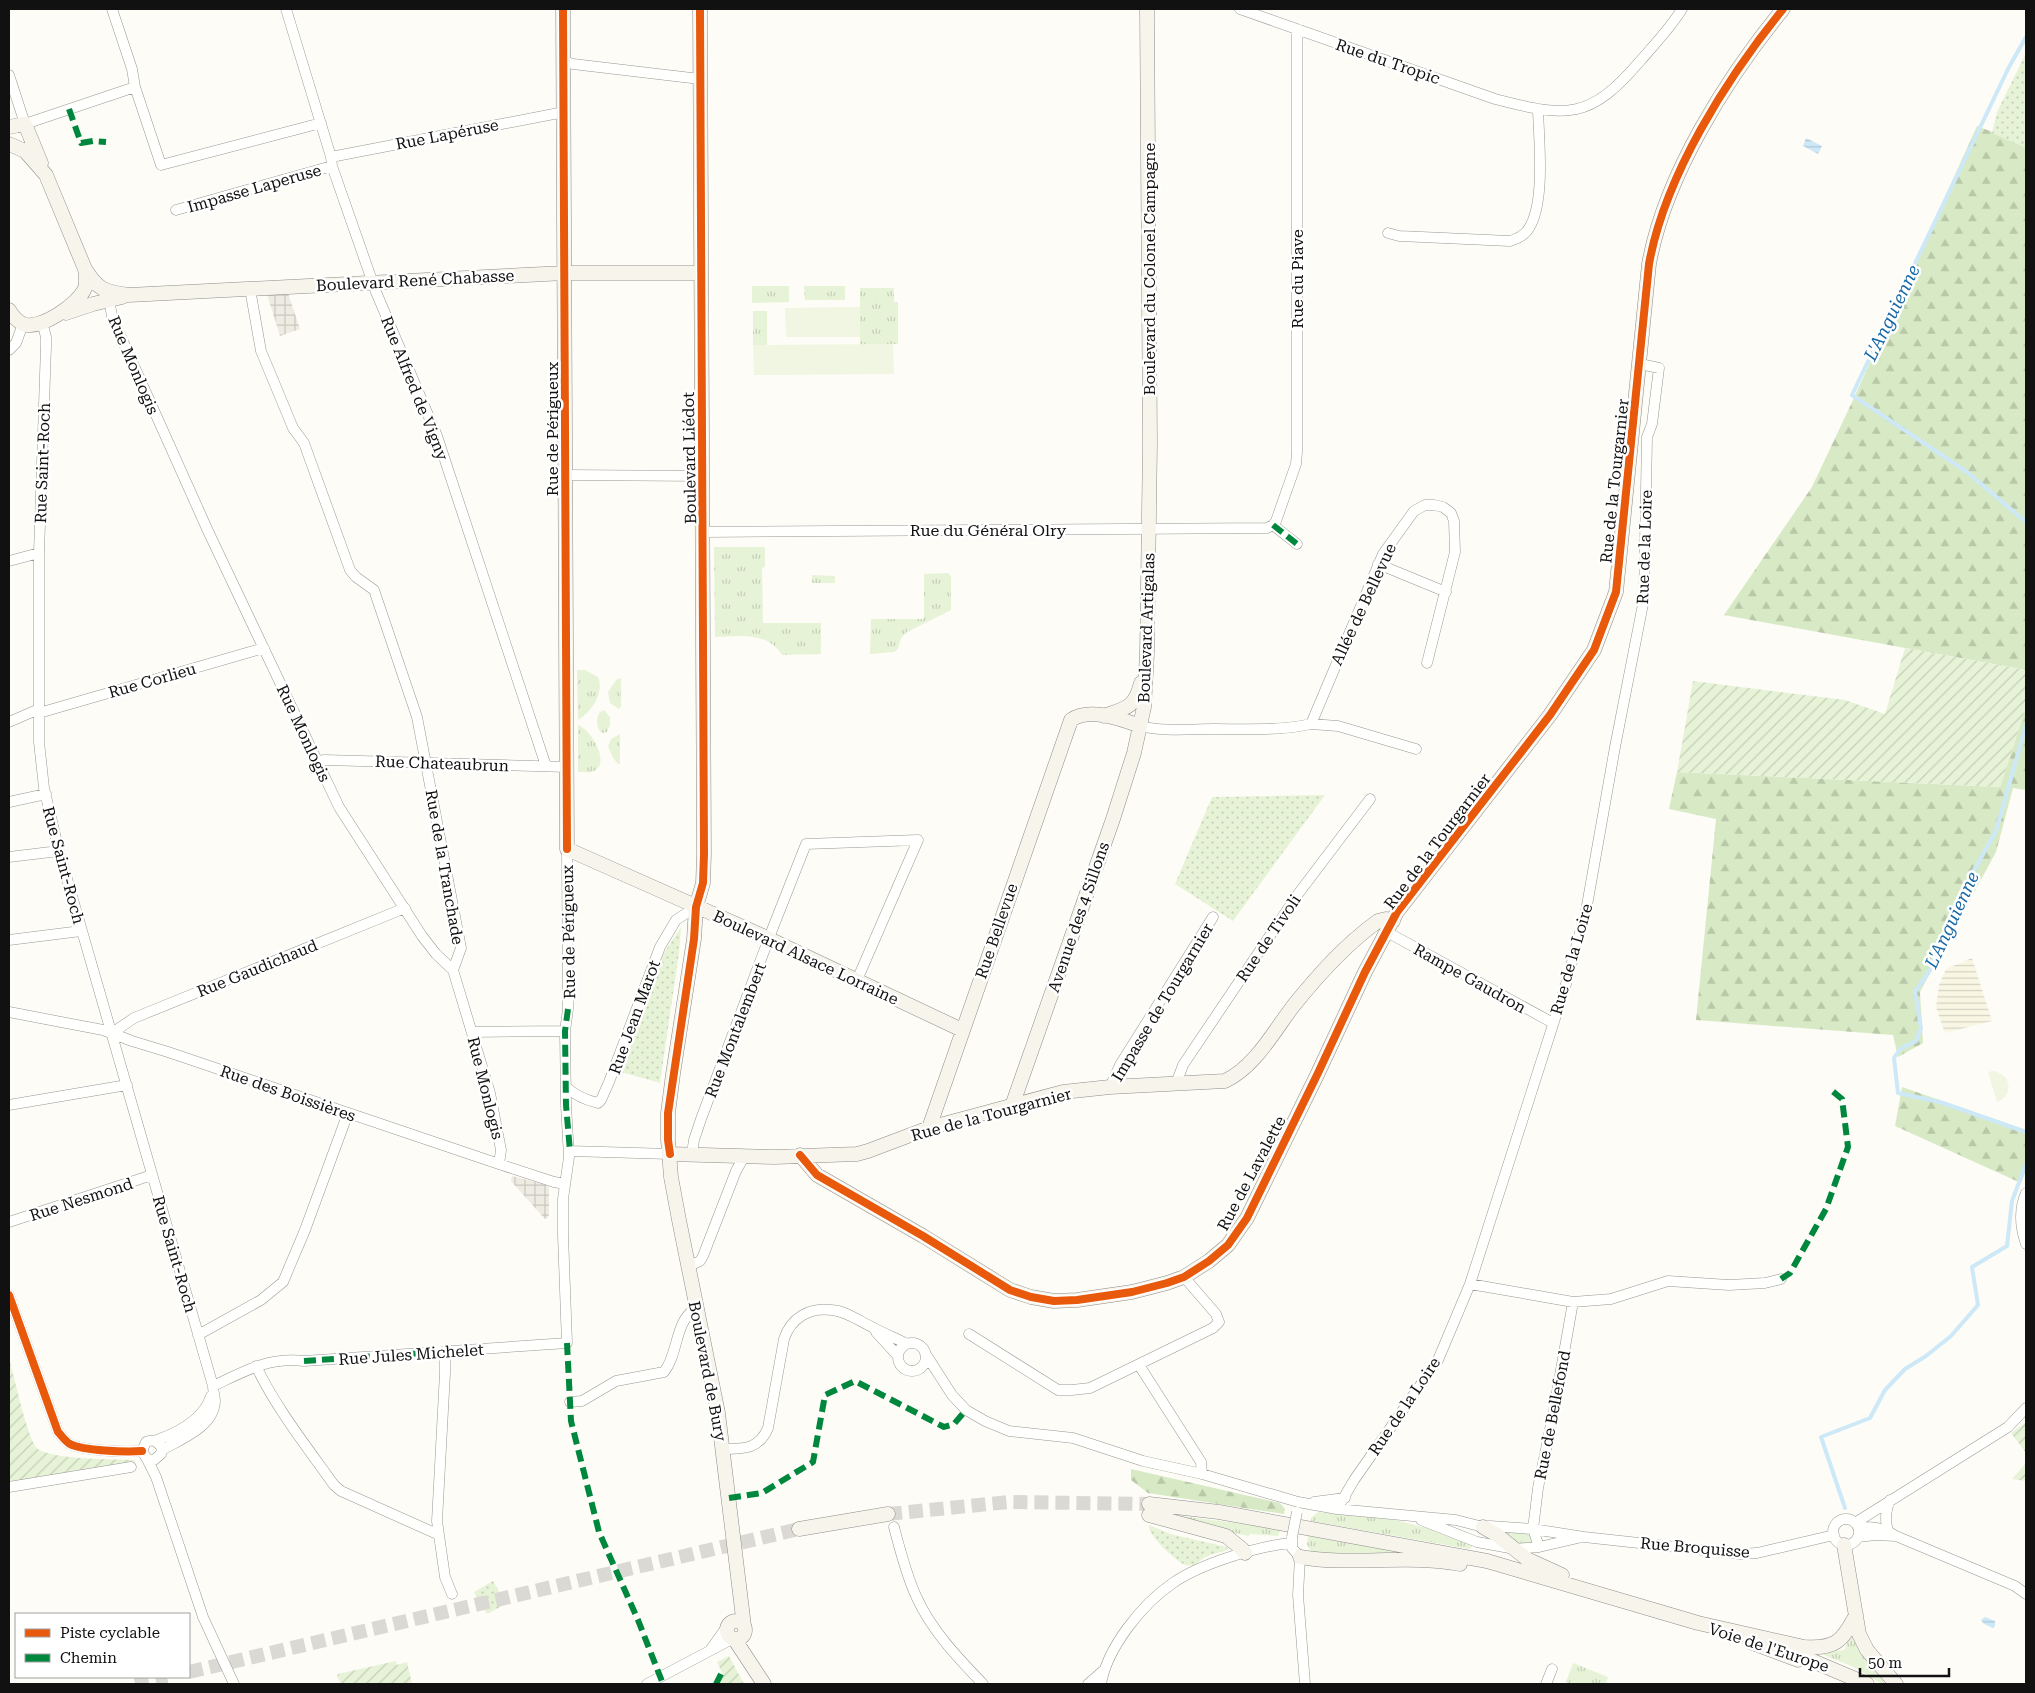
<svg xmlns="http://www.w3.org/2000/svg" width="2035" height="1693" font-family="'Roboto Serif',serif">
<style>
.farmland{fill:url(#farmland-rules)}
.grass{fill:url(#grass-tufts)}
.forest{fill:url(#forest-firs)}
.park{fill:url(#park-dots)}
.garden{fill:url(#garden-furrows)}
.pitch{fill:#f0f6e1}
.plaza{fill:url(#plaza-grid)}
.water{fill:url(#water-rules)}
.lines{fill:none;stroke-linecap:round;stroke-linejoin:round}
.stream{stroke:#cde8f7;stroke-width:4}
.secondary-tunnel{stroke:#dad9d4;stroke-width:14;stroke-dasharray:14 7;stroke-linecap:butt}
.street-casing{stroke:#979795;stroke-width:11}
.secondary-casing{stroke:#8e8d8b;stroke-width:15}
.street{stroke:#fffffe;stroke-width:10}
.secondary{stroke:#f6f4eb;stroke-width:14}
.street-bridge-casing{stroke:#979795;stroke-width:11;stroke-linecap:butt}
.street-bridge{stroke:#fffffe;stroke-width:10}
.quiet{stroke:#00873e;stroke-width:6;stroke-dasharray:12 6;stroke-linecap:butt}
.cycleway-casing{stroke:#fff;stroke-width:11}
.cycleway{stroke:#e8590c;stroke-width:8}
.labels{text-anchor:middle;stroke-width:5;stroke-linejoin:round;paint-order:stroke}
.street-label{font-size:16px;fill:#111;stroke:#fff}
.water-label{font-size:18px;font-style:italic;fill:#1768a6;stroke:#fff}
</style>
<defs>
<pattern id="farmland-rules" width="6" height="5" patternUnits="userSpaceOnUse" patternTransform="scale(1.25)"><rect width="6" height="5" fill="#f9f7e4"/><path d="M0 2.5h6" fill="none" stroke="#d4d3c3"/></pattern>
<pattern id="grass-tufts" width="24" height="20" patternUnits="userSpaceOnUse" patternTransform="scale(1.25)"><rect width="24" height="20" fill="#e7f3d7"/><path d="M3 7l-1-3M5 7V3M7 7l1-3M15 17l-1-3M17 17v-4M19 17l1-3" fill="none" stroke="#c5cfb8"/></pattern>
<pattern id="forest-firs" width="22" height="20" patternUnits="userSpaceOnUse" patternTransform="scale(1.25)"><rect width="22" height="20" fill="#d8eac5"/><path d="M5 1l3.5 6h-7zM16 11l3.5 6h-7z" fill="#b8c8a8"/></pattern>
<pattern id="park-dots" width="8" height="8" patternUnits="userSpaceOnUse" patternTransform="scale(1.25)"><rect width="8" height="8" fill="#e7f3d7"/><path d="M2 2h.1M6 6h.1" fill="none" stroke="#c5cfb8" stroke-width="1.8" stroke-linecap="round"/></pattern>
<pattern id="garden-furrows" width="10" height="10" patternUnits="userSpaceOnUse" patternTransform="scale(1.25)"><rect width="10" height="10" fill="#e7f3d7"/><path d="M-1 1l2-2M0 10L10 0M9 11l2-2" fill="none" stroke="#c5cfb8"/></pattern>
<pattern id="plaza-grid" width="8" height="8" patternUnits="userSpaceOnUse" patternTransform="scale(1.25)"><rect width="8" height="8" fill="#edebe2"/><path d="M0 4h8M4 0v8" fill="none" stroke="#cac8c1"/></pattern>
<pattern id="water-rules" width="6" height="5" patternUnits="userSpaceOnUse" patternTransform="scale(1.25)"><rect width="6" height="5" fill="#cde8f7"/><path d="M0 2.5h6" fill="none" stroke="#afc6d3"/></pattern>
</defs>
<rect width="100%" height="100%" fill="#fdfcf7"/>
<path class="farmland" d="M 1972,958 L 1992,1021 L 1945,1033 L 1936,1007 L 1939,985 L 1946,969 Z"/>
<path class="grass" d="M 752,286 L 789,286 L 789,302 L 752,303 Z
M 804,286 L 845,286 L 845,300 L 805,300 Z
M 860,288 L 894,288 L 894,302 L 898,302 L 898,344 L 860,345 Z
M 753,311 L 767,311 L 767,345 L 753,345 Z
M 714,547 L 765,547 L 765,567 L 762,568 L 763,623 L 821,623 L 821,654 L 782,655 C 768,631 738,636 715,637 Z
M 948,573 L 951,576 L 951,610 L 907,632 L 901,638 L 898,649 L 894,652 L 870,654 L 871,619 L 924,619 L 924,574 Z
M 812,575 L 835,576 L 835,583 L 812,583 Z
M 577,670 L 585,670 L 598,677 C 605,692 591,713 578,720 Z
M 621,678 L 621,707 L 619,709 L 610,703 L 608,692 L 616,680 Z
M 604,710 L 610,717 L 610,725 L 607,732 L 602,733 C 596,728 596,720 599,713 Z
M 578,725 C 591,729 611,763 594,771 C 590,773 582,772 578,772 Z
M 620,734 L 620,764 L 618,764 L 613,758 L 608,746 L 611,739 Z
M 1318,1512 L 1395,1520 L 1435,1530 L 1471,1545 L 1472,1547 L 1469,1549 L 1311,1521 L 1312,1517 Z
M 1174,1515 L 1281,1529 L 1278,1536 L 1250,1534 L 1249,1536 L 1205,1527 Z
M 1494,1529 L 1529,1533 L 1533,1544 L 1519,1544 Z
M 1308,1536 L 1427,1556 L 1427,1558 L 1312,1553 L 1307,1545 Z
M 1852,1633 L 1867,1661 L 1886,1684 L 1882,1684 L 1856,1668 L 1819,1653 L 1844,1650 Z
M 1573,1663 L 1608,1677 L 1606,1684 L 1571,1684 L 1566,1682 Z"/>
<path class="forest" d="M 1977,126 L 2026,145 L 2026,670 L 1724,615 L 1812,487 L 1853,400 Z
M 2026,707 L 2026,790 L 2013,788 L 1996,852 L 1920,992 L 1923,1043 L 1898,1057 L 1893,1035 L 1696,1020 L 1716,819 L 1669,809 L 1677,772 L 2000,787 Z
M 1902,1087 L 2026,1130 L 2026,1170 L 2021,1183 L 1895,1126 Z
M 1131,1469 L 1280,1503 L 1285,1509 L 1284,1514 L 1148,1493 L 1131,1480 Z"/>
<path class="park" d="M 2026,53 L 2026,148 L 1992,133 L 1997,112 Z
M 1325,795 L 1233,921 L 1175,884 L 1212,797 Z
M 681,927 L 679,953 L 660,1083 L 621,1072 L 664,953 Z
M 1149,1525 L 1170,1534 L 1227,1547 L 1228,1550 C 1216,1554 1204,1554 1195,1566 C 1190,1565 1186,1566 1183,1564 C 1174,1559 1147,1535 1149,1525 Z
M 493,1581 L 506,1604 L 487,1614 L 474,1592 Z"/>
<path class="garden" d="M 1905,648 L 2026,670 L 2026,707 L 2000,787 L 1677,772 L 1693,681 L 1845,700 L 1885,714 Z
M 9,1358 C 14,1375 28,1442 38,1449 C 54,1460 113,1459 134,1460 L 135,1462 L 9,1482 Z
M 2026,1422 L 2026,1453 L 2011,1433 Z
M 2026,1463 L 2026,1481 L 2012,1479 Z
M 729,1656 L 744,1684 L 722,1684 L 719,1682 L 723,1675 L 717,1662 Z
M 396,1661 L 397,1665 L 407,1662 L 412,1684 L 341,1684 L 337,1676 L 338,1674 Z"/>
<path class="pitch" d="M 860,307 L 860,337 L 786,337 L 785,308 Z
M 893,344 L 894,374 L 754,375 L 753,345 Z
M 1993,1071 C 2012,1074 2014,1095 1997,1102 L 1988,1072 Z"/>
<path class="plaza" d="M 286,287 L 300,329 L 280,336 L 265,288 Z
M 512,1176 L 546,1185 L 549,1188 L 549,1215 L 547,1218 L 545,1219 L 511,1181 Z"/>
<path class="water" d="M 1806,138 L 1822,146 L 1818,154 L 1803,146 Z
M 1985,1617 L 1995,1621 L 1995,1626 L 1993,1628 L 1984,1624 L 1981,1620 Z"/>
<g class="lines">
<path class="stream" d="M 2026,37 L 2009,67 L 1852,395 L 1967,472 L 2026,522
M 2026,725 L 1996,831 L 1953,908 L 1948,934 L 1936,950 L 1930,970 L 1915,992 L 1921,1028 L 1916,1041 L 1900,1049 L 1894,1058 L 1898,1093 L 1940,1102 L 2026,1132
M 1845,1508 L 1821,1437 L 1870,1418 L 1885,1390 L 1905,1369 L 1926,1356 L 1951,1336 L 1978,1305 L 1972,1267 L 2007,1246 L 2012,1201 L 2026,1164"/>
<path class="secondary-tunnel" d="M 888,1514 L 1009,1502 L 1149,1504
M 189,1672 L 799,1529
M 135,1684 L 167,1677"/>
<defs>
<path id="street" d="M 112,9 L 132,69 L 135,87
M 286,9 L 331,157 L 332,166 L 376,292 L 437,436 L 546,766
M 1240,9 L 1495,99 C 1568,118 1590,120 1641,60 C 1655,44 1671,27 1682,9
M 563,61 L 573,64 L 700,79
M 9,75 L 25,124 L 135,87 L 161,165 L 321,123
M 331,157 L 564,112
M 176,210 L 332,166
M 1388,233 L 1399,236 L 1510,241 C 1517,239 1522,237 1527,231 C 1546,207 1539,141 1538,110
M 250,289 L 261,351 L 293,428 L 304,443 L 350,570 L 356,577 L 374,590 L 417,717 L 461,948 L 453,970
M 108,294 L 112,316 L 117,328 L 208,531 L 339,807 L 422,936 L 436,954 L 453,970 L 490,1093 L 501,1150 L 499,1164
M 42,322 L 46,337 L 46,346 L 39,553 L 39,742 L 44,788 L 59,851 L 213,1386 C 213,1391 215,1396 215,1401 C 214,1427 181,1439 162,1450
M 9,350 L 16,343 L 23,324
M 566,475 L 703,476
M 1273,525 L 1276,521 L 1296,464 L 1297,452 L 1297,29
M 1273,525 L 1297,544
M 704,532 L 1267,528 L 1273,525
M 9,561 L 39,553
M 1378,564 L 1446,592
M 39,713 L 264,648
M 9,722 L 39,709
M 1311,724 L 1338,726 L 1416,749
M 1140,726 C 1164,732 1189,729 1214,729 C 1245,729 1280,731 1311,724 L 1383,554 L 1414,511 L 1425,505 L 1434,505 L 1443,507 L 1451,513 L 1454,521 L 1455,552 L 1427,663
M 316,761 L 325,760 L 568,767
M 9,802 L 46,794
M 9,857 L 59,851
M 1387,932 L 1553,1023
M 9,940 L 81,931
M 9,1012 L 103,1030 L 132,1041 L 168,1052 L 499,1164 L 554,1182 L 565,1184
M 472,1032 L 565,1031
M 112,1033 L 134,1018 L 405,908
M 1176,1084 L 1183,1065 L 1298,894 L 1370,799
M 566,1087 C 576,1096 585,1100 598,1103 L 601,1100 L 609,1082 L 660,947 L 676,920 L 696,907
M 1110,1087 L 1120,1065 L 1213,917
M 9,1105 L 127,1085
M 570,1151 L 670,1154
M 692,1153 L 694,1140 L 701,1119 L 772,930 L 806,844 L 918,840 L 857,980
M 2026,1193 C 2019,1209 2020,1227 2026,1244
M 9,1222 L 152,1175
M 689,1266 L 700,1261 L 703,1256 L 736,1171 L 745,1155
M 1470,1284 L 1573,1302 L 1611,1299 L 1668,1281 L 1729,1285 L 1765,1283 L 1781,1279
M 9,1295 L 58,1432 C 62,1436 65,1441 70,1444 C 83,1451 126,1452 142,1451
M 876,1332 L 898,1356
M 969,1334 L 1058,1390 L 1072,1390 L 1090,1388 L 1213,1328 L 1219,1322 L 1216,1314 L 1184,1277
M 198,1335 L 261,1300 L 283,1282 L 305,1230 L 348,1113
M898 1357a14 14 0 1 1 28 0a14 14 0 1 1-28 0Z
M 445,1351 L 445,1373 L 437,1521 L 445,1577 L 452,1594
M 925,1353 L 952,1395 L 966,1410 L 985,1421 L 1009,1431 L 1073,1438 L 1143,1461 L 1202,1474 L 1298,1502 L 1337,1509 L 1456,1520 L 1483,1527 L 1490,1526 L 1533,1529 L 1584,1537 L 1740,1554 L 1757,1553 L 1834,1535
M 1139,1365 L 1201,1462 L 1202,1474
M 256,1366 C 276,1408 307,1447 334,1485 L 341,1491 L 437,1534
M 213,1386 C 245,1371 268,1357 304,1361 L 567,1343 L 563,1235 L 563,1199 L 569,1157 L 566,1105 L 565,1031 L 568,1009 L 567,849
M 570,1402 L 582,1401 L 616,1381 L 664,1372 C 679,1353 674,1322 696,1308
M 155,1441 L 162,1447 L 161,1454 L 154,1460 L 147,1459 L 142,1451 L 146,1442 C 150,1440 153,1441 157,1440 C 179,1432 204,1419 211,1396
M 723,1449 C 745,1449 759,1449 768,1428 L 784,1339 C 791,1318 809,1307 832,1310 C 846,1311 859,1321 872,1327 C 883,1333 895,1338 907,1344
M 147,1459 L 156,1477 L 203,1617 L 234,1684
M 9,1487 L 131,1467
M 1314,1502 L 1345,1498
M 1337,1509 L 1354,1480 L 1438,1360 L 1470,1284 L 1566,984 L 1586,911 L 1615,747 L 1644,599 L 1647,437 L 1652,424 L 1659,368 L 1640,364
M1833 1532a13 13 0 1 1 26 0a13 13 0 1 1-26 0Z
M 1421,1520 L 1477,1542 L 1515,1549 L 1539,1547 L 1578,1538
M 1855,1523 L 2008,1427 L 2026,1408
M 894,1527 C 900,1550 906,1574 916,1596 C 931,1630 958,1658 983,1684
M 1858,1527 C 1873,1527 1883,1527 1896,1536 L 2015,1586 L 2026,1594
M 1888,1530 C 1884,1519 1886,1510 1890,1500
M 1858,1537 L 1875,1535 L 1896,1536
M 1292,1538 L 1292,1548 L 1300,1557 L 1298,1595 L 1305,1684
M 1539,1547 L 1533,1529 L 1538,1488 L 1553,1415 L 1573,1302
M 711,1649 L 726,1628
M 647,1684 L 732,1639
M 1088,1684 L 1103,1671
M 1101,1684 C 1107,1648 1142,1604 1173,1583 C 1200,1564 1258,1546 1291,1543
M 1546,1684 L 1552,1669"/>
<path id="secondary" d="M 563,9 L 567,849 L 763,936 L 962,1030
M 700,9 L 704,854 L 703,883 L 696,907 L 694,939 L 673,1074 L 668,1113 L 668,1140 L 671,1177 L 679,1220 L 718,1413 L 744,1626
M 9,127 L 25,124 L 41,163
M 9,144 L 25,151 L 46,175 L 85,269 C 86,276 87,282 85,288 C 79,304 39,331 23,324 C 17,321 12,315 9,310
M 85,269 C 98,290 105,292 129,295 L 565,273 L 700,273
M 66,313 L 93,304 L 122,297
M 1104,716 C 1126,708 1135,708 1141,683
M 1012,1106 L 1113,819 L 1134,753 L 1144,707 L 1147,653 L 1150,443 L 1147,9
M 929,1128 L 1071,720 C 1089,707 1121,719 1140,726
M 670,1154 L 775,1157 L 857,1154 L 868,1151 L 929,1128 L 1063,1092 L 1110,1087 L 1225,1081 C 1255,1067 1274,1031 1294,1005 C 1319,974 1345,945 1378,921 L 1386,919 L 1393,921
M 800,1155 L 817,1175 L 923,1236 L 1010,1290 L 1031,1297 L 1054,1301 L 1077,1300 L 1132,1292 L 1167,1283 L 1184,1277 L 1209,1261 L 1228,1245 L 1247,1218 L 1318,1073 L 1365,972 L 1397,912 L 1550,715 L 1594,650 L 1616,592 L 1649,264 C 1665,175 1727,78 1783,9
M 1149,1504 L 1219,1512 L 1487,1561 L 1698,1623 L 1804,1647 C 1835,1649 1842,1642 1856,1615
M 1149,1515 L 1226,1536 L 1242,1549 L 1245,1553
M 1483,1527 L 1497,1535 L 1527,1559 L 1562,1575
M 799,1529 L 888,1514
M 1844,1545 L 1859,1634 L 1867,1650 L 1896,1684
M 1300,1557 C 1352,1566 1407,1554 1460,1564
M727 1630a9 9 0 1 1 18 0a9 9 0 1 1-18 0Z
M 735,1640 L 764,1684
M 1750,1642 L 1798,1660
M 1789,1651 L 1867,1684"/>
</defs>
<use href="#street" class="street-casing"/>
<use href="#secondary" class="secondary-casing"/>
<use href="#street" class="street"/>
<use href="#secondary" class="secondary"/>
<defs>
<path id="street-bridge" d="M 1292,1537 L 1297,1512"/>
</defs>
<use href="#street-bridge" class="street-bridge-casing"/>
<use href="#street-bridge" class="street-bridge"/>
<path class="quiet" d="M 69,109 L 81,143 L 93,141 L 106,142
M 1273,525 L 1297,544
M 568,1009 L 565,1031 L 566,1105 L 570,1151
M 1781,1279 L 1790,1273 L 1826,1209 L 1848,1147 L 1842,1099 L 1830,1089
M 567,1343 L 571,1421 L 599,1532 L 638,1620 L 663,1684
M 304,1361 L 422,1353
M 729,1498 L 762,1493 L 813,1462 L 825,1395 L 855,1381 L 944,1427 L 954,1424 L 966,1410
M 716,1684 L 721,1674"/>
<defs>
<path id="cycleway" d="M 563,9 L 567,849
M 670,1154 L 668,1140 L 668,1113 L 694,939 L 696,907 L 703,883 L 704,854 L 700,9
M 800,1155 L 817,1175 L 923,1236 L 1010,1290 L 1031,1297 L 1054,1301 L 1077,1300 L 1132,1292 L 1167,1283 L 1184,1277 L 1209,1261 L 1228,1245 L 1247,1218 L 1318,1073 L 1365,972 L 1397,912 L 1550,715 L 1594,650 L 1616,592 L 1649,264 C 1665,175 1727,78 1783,9
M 9,1295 L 58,1432 C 62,1436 65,1441 70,1444 C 83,1451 126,1452 142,1451"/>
</defs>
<use href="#cycleway" class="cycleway-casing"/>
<use href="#cycleway" class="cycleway"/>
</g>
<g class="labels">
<g class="street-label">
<text transform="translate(1388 61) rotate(19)" y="6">Rue du Tropic</text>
<text transform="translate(447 134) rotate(-11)" y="6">Rue Lapéruse</text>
<text transform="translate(254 188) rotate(-16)" y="6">Impasse Laperuse</text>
<text transform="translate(1149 269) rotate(-90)" y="6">Boulevard du Colonel Campagne</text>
<text transform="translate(1297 279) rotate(-90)" y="6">Rue du Piave</text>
<text transform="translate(415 280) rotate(-3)" y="6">Boulevard René Chabasse</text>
<text transform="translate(134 365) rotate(67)" y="6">Rue Monlogis</text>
<text transform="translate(415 388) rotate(68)" y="6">Rue Alfred de Vigny</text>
<text transform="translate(552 429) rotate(-90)" y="6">Rue de Périgueux</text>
<text transform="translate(689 458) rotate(-91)" y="6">Boulevard Liédot</text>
<text transform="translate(42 463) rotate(-88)" y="6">Rue Saint-Roch</text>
<text transform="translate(1614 481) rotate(-84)" y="6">Rue de la Tourgarnier</text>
<text x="988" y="536">Rue du Général Olry</text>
<text transform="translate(1644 547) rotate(-88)" y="6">Rue de la Loire</text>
<text transform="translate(1363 604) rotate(-65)" y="6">Allée de Bellevue</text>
<text transform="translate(1146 628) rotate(-88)" y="6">Boulevard Artigalas</text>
<text transform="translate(152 680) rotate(-16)" y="6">Rue Corlieu</text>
<text transform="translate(304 733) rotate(65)" y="6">Rue Monlogis</text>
<text transform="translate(442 763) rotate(2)" y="6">Rue Chateaubrun</text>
<text transform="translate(1437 841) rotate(-53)" y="6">Rue de la Tourgarnier</text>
<text transform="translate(64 865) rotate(75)" y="6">Rue Saint-Roch</text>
<text transform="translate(445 867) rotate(80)" y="6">Rue de la Tranchade</text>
<text transform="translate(1078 917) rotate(-71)" y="6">Avenue des 4 Sillons</text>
<text transform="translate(996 931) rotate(-71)" y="6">Rue Bellevue</text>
<text transform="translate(568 932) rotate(-91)" y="6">Rue de Périgueux</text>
<text transform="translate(1268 938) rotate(-56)" y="6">Rue de Tivoli</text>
<text transform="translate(806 957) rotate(25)" y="6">Boulevard Alsace Lorraine</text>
<text transform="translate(1571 959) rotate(-74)" y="6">Rue de la Loire</text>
<text transform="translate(257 968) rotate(-22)" y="6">Rue Gaudichaud</text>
<text transform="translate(1470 978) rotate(29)" y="6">Rampe Gaudron</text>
<text transform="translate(1162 1002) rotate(-59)" y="6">Impasse de Tourgarnier</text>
<text transform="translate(634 1017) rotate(-70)" y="6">Rue Jean Marot</text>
<text transform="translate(735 1030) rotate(-69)" y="6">Rue Montalembert</text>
<text transform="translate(486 1088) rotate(76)" y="6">Rue Monlogis</text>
<text transform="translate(288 1093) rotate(19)" y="6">Rue des Boissières</text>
<text transform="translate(991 1114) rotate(-15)" y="6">Rue de la Tourgarnier</text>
<text transform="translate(1251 1173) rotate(-62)" y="6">Rue de Lavalette</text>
<text transform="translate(81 1199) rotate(-18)" y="6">Rue Nesmond</text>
<text transform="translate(175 1254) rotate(74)" y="6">Rue Saint-Roch</text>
<text transform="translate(411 1354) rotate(-4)" y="6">Rue Jules Michelet</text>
<text transform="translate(708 1371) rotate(79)" y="6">Boulevard de Bury</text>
<text transform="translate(1404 1406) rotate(-56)" y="6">Rue de la Loire</text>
<text transform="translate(1552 1415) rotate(-79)" y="6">Rue de Bellefond</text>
<text transform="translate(1695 1547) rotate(5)" y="6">Rue Broquisse</text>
<text transform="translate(1769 1647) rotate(18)" y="6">Voie de l'Europe</text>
</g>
<g class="water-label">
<text transform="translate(1892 313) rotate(-64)" y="6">L'Anguienne</text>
<text transform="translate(1952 920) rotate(-65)" y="6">L'Anguienne</text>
</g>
</g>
<rect width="2035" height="1693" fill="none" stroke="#111111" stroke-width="20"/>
<rect x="15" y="1613" width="175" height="65" fill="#ffffff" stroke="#a0a0a0"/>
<rect x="25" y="1629" width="25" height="8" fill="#e8590c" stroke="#a0a0a0"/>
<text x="60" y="1638" font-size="15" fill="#111111">Piste cyclable</text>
<rect x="25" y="1654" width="25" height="8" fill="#00873e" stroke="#a0a0a0"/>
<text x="60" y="1663" font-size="15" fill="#111111">Chemin</text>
<path d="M1860 1668v8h89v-8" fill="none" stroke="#111111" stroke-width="2.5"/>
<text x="1868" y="1668" font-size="15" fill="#111111" stroke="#ffffff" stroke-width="4" paint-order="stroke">50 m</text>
</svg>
